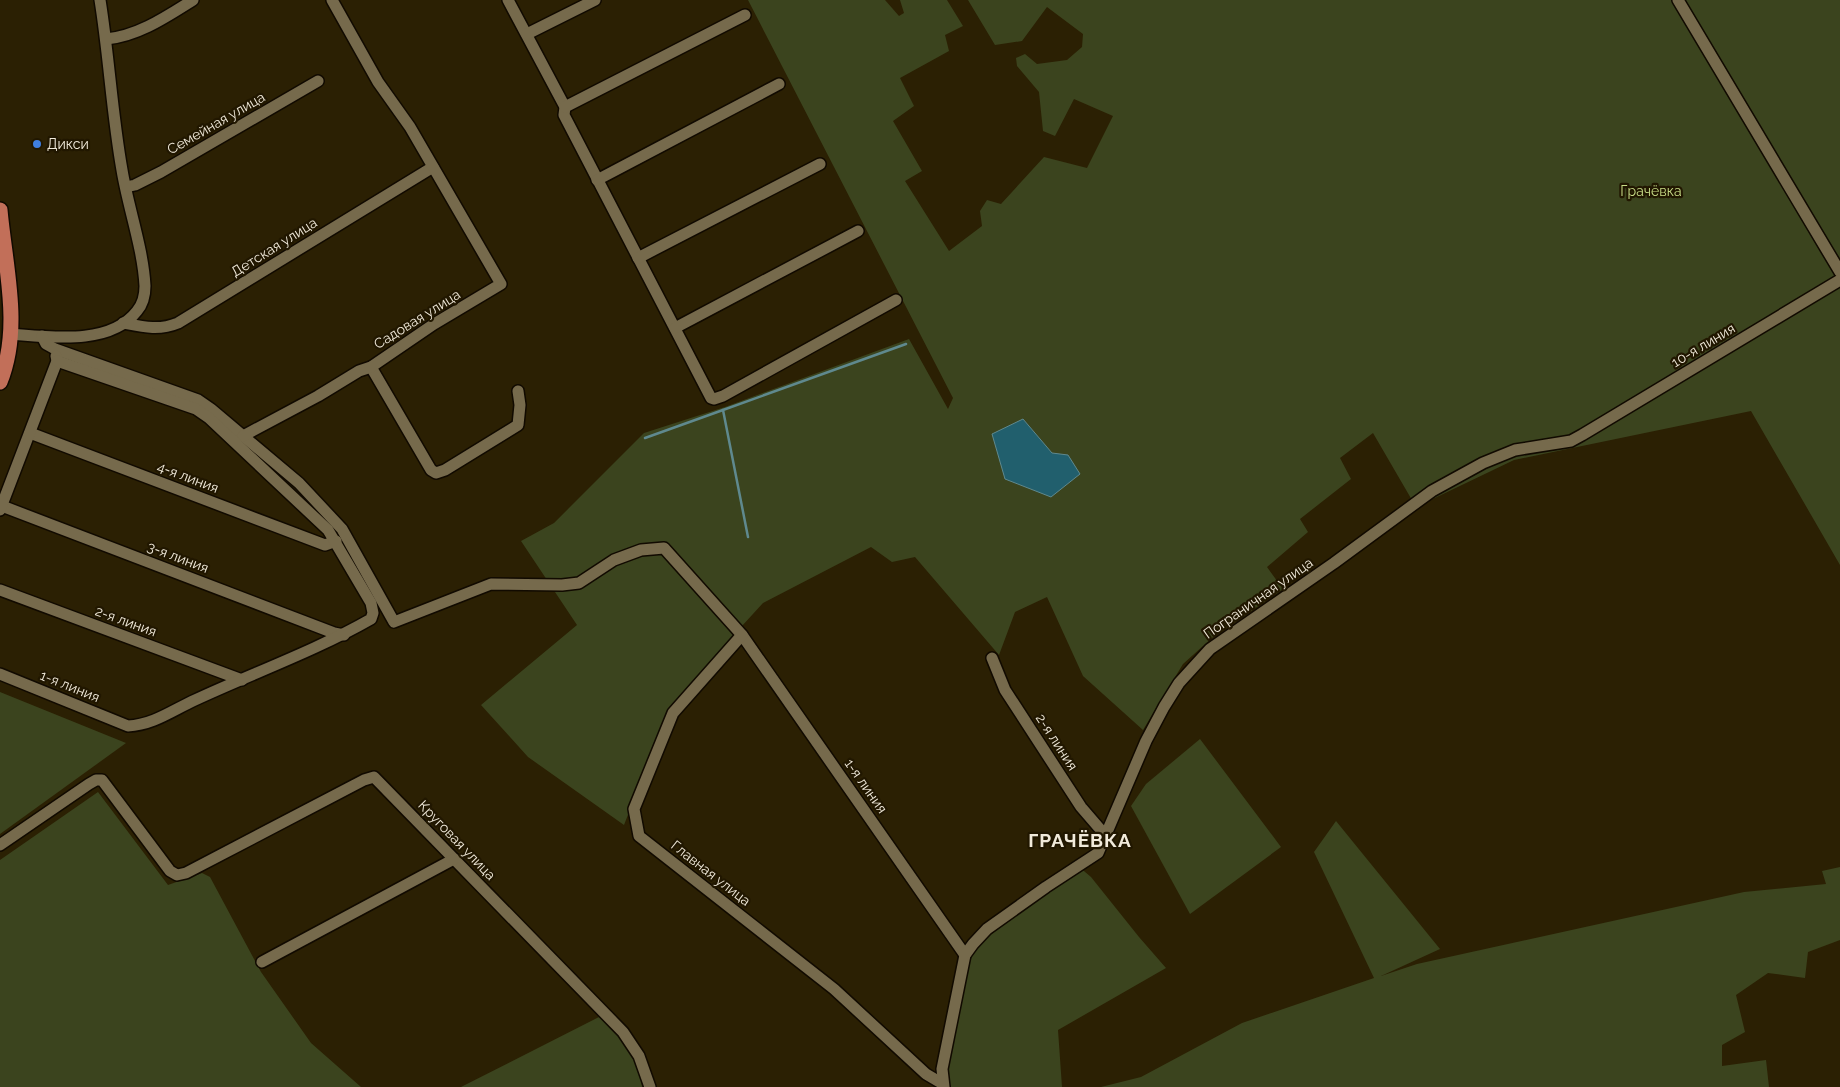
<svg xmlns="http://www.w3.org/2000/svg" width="1840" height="1087" viewBox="0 0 1840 1087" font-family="Raleway,sans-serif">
  <rect width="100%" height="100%" fill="#2b2003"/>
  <g fill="#3b441e" fill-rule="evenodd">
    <path d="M748,0H885L899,16L904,13L900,0H947L963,26L945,35L949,51L900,78L914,106L893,121L922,171L905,181L949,251L982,226L980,211L987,200L1001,204L1044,157L1087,168L1113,116L1074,99L1055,136L1043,131L1039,92L1017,66L1016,58L1025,54L1037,64L1067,60L1082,47L1083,34L1047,7L1022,41L995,45L968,0H1840V565L1751,411L1514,460L1416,507L1373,433L1340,458L1351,479L1300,519L1308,532L1267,567L1283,589L1213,637L1183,664L1143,730L1083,676L1047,597L1015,612L999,655L915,557L892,562L871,547L763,603L731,638L669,710L624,825L528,757L481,705L577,625L521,541L554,523L644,433L725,407L909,339L948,409L953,398ZM1023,419L1052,453L1005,479Z"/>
    <path d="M0,692L126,743L0,834Z"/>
    <path d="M1200,739L1281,847L1190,914L1131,806L1146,784Z"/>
    <path d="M98,792L168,885L202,873L210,877L261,972L311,1043L361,1087H0V860Z"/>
    <path d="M1336,821L1440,949L1381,976L1417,964L1744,892L1826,884L1822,871L1840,867V940L1808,952L1805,978L1768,973L1736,995L1745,1032L1722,1045V1066L1766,1060L1769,1087H1101L1141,1077L1242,1023L1374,978L1314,852Z"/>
    <path d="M1078,866L1091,877L1139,937L1166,968L1058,1030L1062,1087H944L965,955Z"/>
    <path d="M599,1017L621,1036L639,1063L642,1087H461Z"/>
  </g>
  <path fill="#215f6d" stroke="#5f898e" d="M1023,419L1052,453L1068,455L1080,474L1051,497L1005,479L992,434Z"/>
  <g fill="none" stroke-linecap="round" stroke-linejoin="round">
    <g stroke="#5f898e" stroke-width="2.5">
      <path d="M645,438L723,410"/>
      <path d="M748,537L723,410L906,344"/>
    </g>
    <g stroke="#110a00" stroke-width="14">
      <g id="minor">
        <path d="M508,0L565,107L564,115L711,398L714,399L723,396L896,300"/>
        <path d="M1678,0L1840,272"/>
        <path d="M527,34L595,0"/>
        <path d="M106,39C138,36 166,17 193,0"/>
        <path d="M565,107L745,15"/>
        <path d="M597,180L779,84"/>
        <path d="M126,187L135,185L161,172L318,81"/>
        <path d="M638,258L820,164"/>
        <path d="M123,323C143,327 159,331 178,323L433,167"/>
        <path d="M675,328L858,231"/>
        <path d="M11,334C50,337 110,346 137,311C143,304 145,294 145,286C143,248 128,207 122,170C112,114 109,56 100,0"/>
        <path d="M42,336L46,344L55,349L198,400L211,409L299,483L342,529L394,622L491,584L562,585L579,583L614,560L641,550L664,548L742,635L965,955"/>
        <path d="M371,367L431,470L436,473L445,470L518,425L520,405L518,391"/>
        <path d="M30,433L325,545L336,541"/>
        <path d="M243,436L318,396L359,371L371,367L434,324L501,284L410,127L378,82L332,0"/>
        <path d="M2,506L334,633L344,635"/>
        <path d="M0,510L57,361L56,356"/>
        <path d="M0,590L242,680"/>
        <path d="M742,635L673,713L634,809L639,836L834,989L926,1074L943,1084"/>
        <path d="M992,658L1005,690L1081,807L1106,836"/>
        <path d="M0,674L128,726C153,725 173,710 195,700C253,673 315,651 371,619L373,613L371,603L328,530L209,418L196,409L57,361"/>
        <path d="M0,845L89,784L96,780H102L170,871L177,875L186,873L364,780L374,777L623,1032L639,1056L650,1087"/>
        <path d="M262,962L454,859"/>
        <path d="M944,1087L942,1069L965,955L973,944L987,929L1046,887L1098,853L1146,741L1164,707L1179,683L1210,649L1334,563L1432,491L1483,463L1515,450L1571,441L1582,435L1840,280"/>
      </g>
    </g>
    <g stroke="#110a00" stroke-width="18">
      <path id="major" d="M0,210C5,267 22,327 0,382"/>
    </g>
    <use href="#minor" stroke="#766a4c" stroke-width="11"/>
    <use href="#major" stroke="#c26f59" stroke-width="15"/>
  </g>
  <circle fill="#3f7fe0" stroke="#211700" stroke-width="2" cx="37" cy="144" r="5"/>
  <g text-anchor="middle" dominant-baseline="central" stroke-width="4.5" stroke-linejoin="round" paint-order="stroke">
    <g font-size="14" fill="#f1eada" stroke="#211700">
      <text transform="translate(216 123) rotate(-30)">Семейная улица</text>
      <text transform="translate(274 247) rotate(-32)">Детская улица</text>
      <text transform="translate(417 319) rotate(-32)">Садовая улица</text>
      <text transform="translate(1703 345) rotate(-31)">10-я линия</text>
      <text transform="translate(188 477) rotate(21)">4-я линия</text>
      <text transform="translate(178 557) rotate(21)">3-я линия</text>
      <text transform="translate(1258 598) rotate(-35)">Пограничная улица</text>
      <text transform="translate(126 621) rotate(20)">2-я линия</text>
      <text transform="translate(70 686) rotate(22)">1-я линия</text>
      <text transform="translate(1057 742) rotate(57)">2-я линия</text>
      <text transform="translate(866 786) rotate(55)">1-я линия</text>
      <text transform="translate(457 840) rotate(46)">Круговая улица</text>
      <text transform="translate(711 873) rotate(38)">Главная улица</text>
    </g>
    <g font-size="14" fill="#f1eada" stroke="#211700" text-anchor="start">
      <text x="47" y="144">Дикси</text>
    </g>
    <g font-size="14" fill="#c7dc86" stroke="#211700">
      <text x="1651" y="191">Грачёвка</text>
    </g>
    <g font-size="19" font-weight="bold" letter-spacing="1" fill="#f1eada" stroke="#211700">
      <text x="1080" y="840">ГРАЧЁВКА</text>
    </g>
  </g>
</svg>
